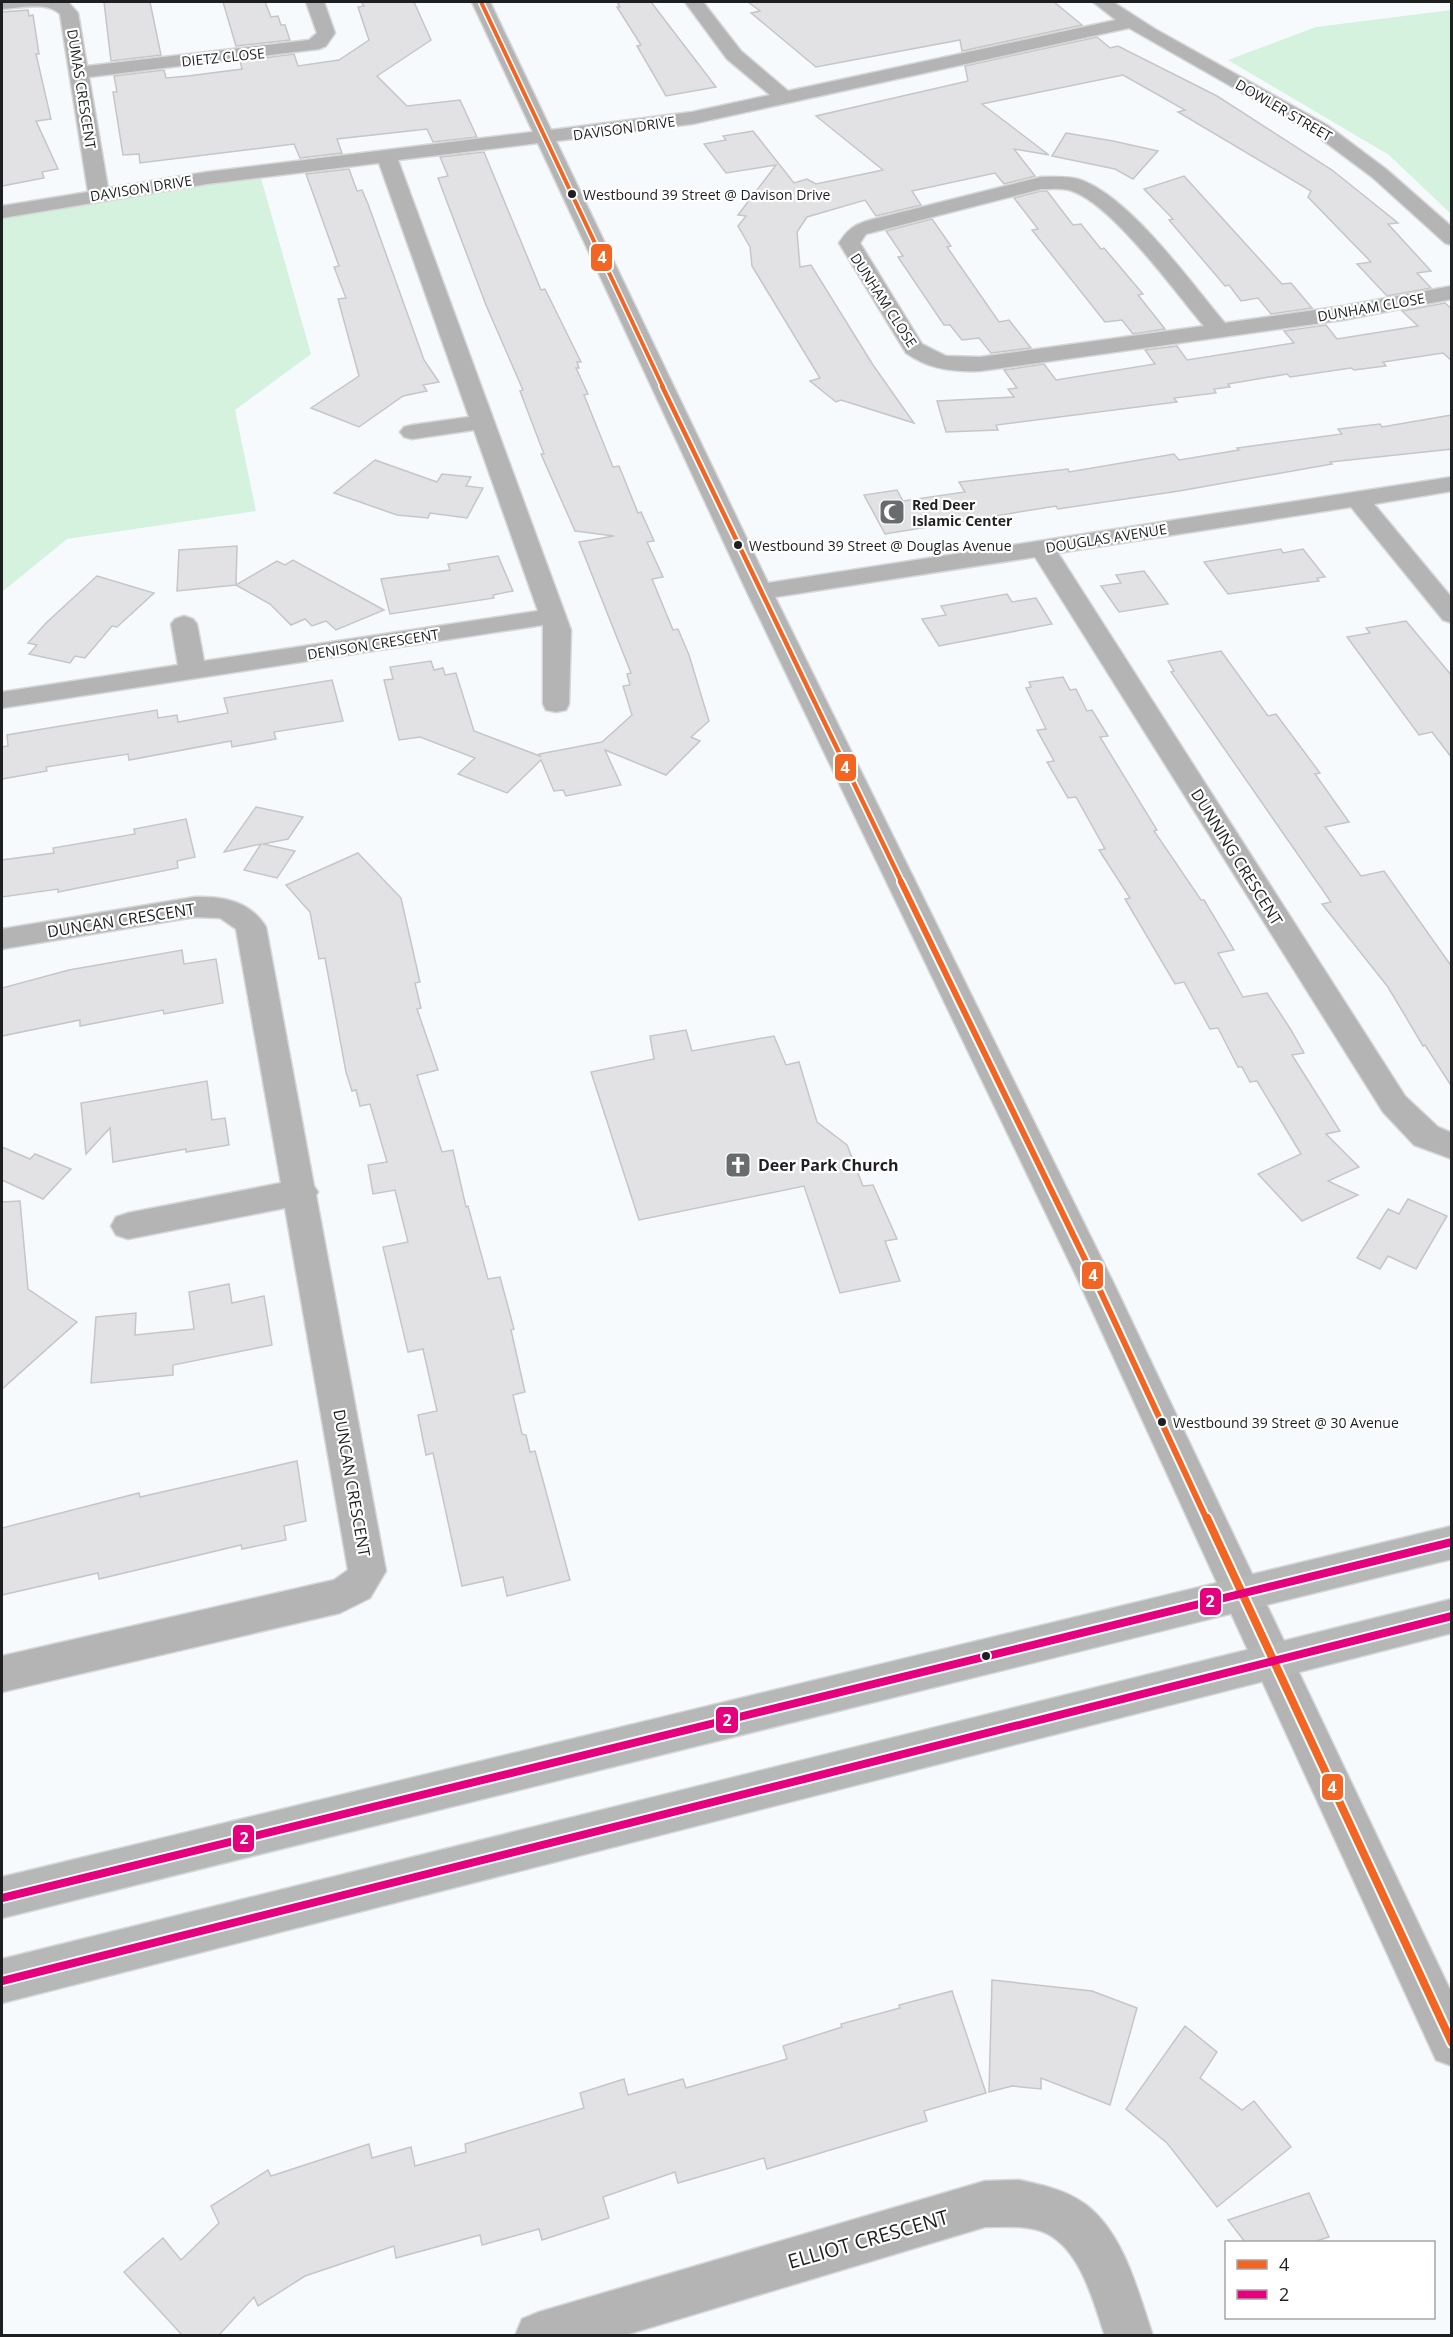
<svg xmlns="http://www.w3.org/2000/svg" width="1453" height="2337" viewBox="0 0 1453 2337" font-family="'Open Sans',sans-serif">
  <rect width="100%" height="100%" fill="#f7fafd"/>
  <g fill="#d5f2de">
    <path d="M1451,10V214L1389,155L1228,60L1316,27Z"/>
    <path d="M259,171L311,354L235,410L256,511L67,539L2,592V212Z"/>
  </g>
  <g fill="#e2e2e4" stroke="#c6c5c8" stroke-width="1.5">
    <path d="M104,2H150L161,55L111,61Z"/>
    <path d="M223,2H265L271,17L278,16L281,25H285L290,40L236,46Z"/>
    <path d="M361,2H414L431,40L377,76L407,106L460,100L477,137L433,142L427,129L337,139L342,153L300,158L294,144L140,163L139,154L123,155L113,92H117L114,76L164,70L166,78L188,76L242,69L240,61L294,54L298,66L339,60L369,40L358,7L364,6Z"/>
    <path d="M617,2H651L716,87L666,96L637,46L641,45L617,7H620Z"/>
    <path d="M748,2H1054L1082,25L962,51L960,40L816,67L751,13L760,11Z"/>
    <path d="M28,10L29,16L33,15L39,54H36L51,119L36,121L58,169L42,172L44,178L2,186V12Z"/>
    <path d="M1097,37L1110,48L1118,46L1217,96L1332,170L1398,223L1388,224L1431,271L1417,273L1431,288L1387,296L1357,264L1371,262L1308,197L1311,191L1178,112L1185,110L1123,75L982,104L1049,155L1014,149L1035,176L1004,184L995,173L912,191L921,205L876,216L865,200L807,217L797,232L800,267L811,265L873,365L914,423L841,400L836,402L810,381L820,378L752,266L750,247L738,226L746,216L738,215L776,165L726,173L704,144L726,140L723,136L753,131L794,183L807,179L816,184L883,170L816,116L968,81L965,66Z"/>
    <path d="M1066,133L1113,141L1158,151L1133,179L1115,169L1052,156Z"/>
    <path d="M484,152L541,290L545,289L581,362H577L579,368H576L588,394L584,395L613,467L619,466L638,513L641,512L654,541L647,542L663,577L652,579L673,630L678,629L689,655L709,721L691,737L700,741L666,775L605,750L621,785L566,796L563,790L554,791L541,760L507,793L458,774L475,758L420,737L399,740L384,680L393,679L390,667L431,661L434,670L443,668L445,675L456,673L474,731L540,756L539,754L602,742L632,715L623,686L630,685L627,674L631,673L579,542L614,536L575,531L541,454H544L520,391L523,390L486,305L438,178L448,176L440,157Z"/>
    <path d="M349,169L357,191L362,190L368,204L424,360L439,382L423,385L427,391L403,396L359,427L311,408L359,376L338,299L346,298L334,267L339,266L306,174Z"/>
    <path d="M1184,176L1282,284L1291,283L1312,308L1271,314L1258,298L1241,301L1229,285L1225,286L1169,220L1173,219L1144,189Z"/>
    <path d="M1041,191H1047L1073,225L1081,224L1101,249L1104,248L1143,294L1138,295L1165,329L1133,334L1122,320L1105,322L1032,230L1038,229L1014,198Z"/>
    <path d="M932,219L951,246L947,247L999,322L1009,320L1031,348L991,353L979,338L962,340L950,325H944L898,257L903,256L886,231Z"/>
    <path d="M1445,303L1452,309V361L1443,353L1383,362L1386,366L1354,370L1351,368L1290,377L1287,374L1228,384L1230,387L1214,389L1216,393L1174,398L1177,402L996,425L998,430L946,432L937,401L1014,397L1008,389L1017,388L1004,370L1044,364L1056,380L1155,364L1145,350L1177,346L1187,360L1294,343L1284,331L1326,325L1337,339L1418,326L1402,311Z"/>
    <path d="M1452,415V449L1330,462L1332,464L1179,491L1058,509L1056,506L885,534L864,495L897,490L903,501L965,492L959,482L1068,469L1069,472L1174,454L1179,460L1239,450L1237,448L1342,434L1338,429L1380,424L1382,427Z"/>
    <path d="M375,460L437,482L442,474L471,477L466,486L483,488L467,518L430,513L428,518L397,515L334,493Z"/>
    <path d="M237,546L236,585L277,561L285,565L293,560L384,610L336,630L326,621L312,626L305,619L291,625L270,604L236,585L177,591L179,550Z"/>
    <path d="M1281,549L1283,553L1303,549L1325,577L1317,578L1319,581L1228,594L1204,562Z"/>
    <path d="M498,556L513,591L493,595L494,598L390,614L381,579L450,570L448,564Z"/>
    <path d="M1144,571L1168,604L1119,612L1101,586L1121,583L1116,575Z"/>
    <path d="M97,576L154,593L117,627L112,626L85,658L75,656L70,663L29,654L37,645L28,643L46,623Z"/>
    <path d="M1007,594L1012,602L1036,598L1052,624L939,646L922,619L946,615L941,606Z"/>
    <path d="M1406,621L1452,676V758L1432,732L1419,735L1347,637L1370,633L1366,628Z"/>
    <path d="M1221,651L1268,716L1276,714L1320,773L1315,774L1349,822L1325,827L1361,876L1384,871L1452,967V1087L1425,1045L1423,1046L1388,987L1322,904L1331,902L1171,672L1174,671L1168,661Z"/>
    <path d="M1063,677L1070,690L1076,689L1087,711L1092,710L1108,736L1100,737L1157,830L1154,831L1201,900H1204L1234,950L1218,953L1243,997L1267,993L1291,1030L1304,1053L1292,1055L1340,1131L1326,1134L1359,1167L1328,1181L1358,1195L1302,1221L1258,1174L1301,1154L1257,1081L1250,1082L1242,1067H1238L1218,1028L1210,1029L1184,982L1175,984L1125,899L1130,898L1099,850L1105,849L1076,797L1068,798L1047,762L1054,761L1037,730L1046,729L1026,688L1031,687L1029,682Z"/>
    <path d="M332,680L343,721L274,732L276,739L232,747L231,741L129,760L128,754L46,767L47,771L2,779V747L8,746L7,735L157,710L158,718L177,715L178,722L228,713L224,698Z"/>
    <path d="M256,807L303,817L288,839L263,844L295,851L277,878L244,870L261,844L224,852Z"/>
    <path d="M186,819L195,857L177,861L178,868L58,892V889L2,897V860L54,853L53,848L135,834L134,829Z"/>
    <path d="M358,853L401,898L420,982L415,983L421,1008L417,1009L438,1070L417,1075L442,1152L453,1150L466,1207L468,1206L488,1279L500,1277L514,1329L511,1330L525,1392L513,1395L522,1434L526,1435L530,1452L535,1451L570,1580L507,1596L503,1577L462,1586L433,1453L426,1455L418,1415L437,1411L423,1349L408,1352L383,1247L408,1242L395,1190L373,1194L368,1165L387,1162L370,1104L360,1106L356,1090L352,1091L346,1072L325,958L319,959L310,912L286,885Z"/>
    <path d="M182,950L184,964L216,959L223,1003L164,1014L163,1010L80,1026V1020L2,1036V988L69,970Z"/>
    <path d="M686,1030L692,1051L774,1036L786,1065L799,1062L817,1122L847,1145L863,1186L873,1185L897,1239L885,1241L900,1281L840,1293L804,1186L639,1220L591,1072L654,1059L650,1036Z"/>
    <path d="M207,1081L212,1120L225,1118L229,1145L186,1152V1149L113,1162L110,1128L86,1154L81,1103Z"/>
    <path d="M2,1147L30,1159L35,1154L71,1169L43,1199L2,1180Z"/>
    <path d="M1408,1199L1447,1216L1416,1269L1388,1256L1380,1269L1357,1258L1388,1209L1399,1214Z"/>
    <path d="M20,1201L28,1289L77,1322L2,1389V1202Z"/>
    <path d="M229,1284L232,1303L264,1296L272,1345L173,1365V1375L91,1383L96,1317L136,1313L135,1335L194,1329L189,1292Z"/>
    <path d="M297,1461L306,1521L284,1526L286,1540L242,1549L241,1545L99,1579L98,1573L2,1595V1528L139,1493L140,1497Z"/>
    <path d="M992,1980L1092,1991L1137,2008L1110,2105L1041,2078V2089L1012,2086L989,2092Z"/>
    <path d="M952,1991L986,2093L924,2111L927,2121L767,2169L764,2158L678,2183L675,2172L603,2197L609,2218L542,2240L539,2229L482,2245L480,2235L396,2258L394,2246L305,2276L258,2306L254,2297L218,2336H183L124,2272L163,2238L181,2260L219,2223L211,2206L268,2170L271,2176L369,2144L372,2158L411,2147L415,2166L466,2152L465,2144L584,2108L580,2093L624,2079L628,2095L683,2079L686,2088L787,2059L783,2046L842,2027L841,2024L900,2008L899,2005Z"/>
    <path d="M1185,2026L1217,2052L1200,2078L1242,2110L1254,2101L1291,2147L1217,2207L1167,2143L1126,2109Z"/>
    <path d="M1309,2193L1329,2237L1313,2242H1245L1228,2220Z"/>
  </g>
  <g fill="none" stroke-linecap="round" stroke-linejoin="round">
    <g stroke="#d5d7d9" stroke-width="3">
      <g id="minor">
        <path d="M2,2H68L78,13L87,66L309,40L317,33L306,2H324L335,33L326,46L319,49L89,77L108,188L207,172L533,132L472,2H490L551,130L692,112L770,95L727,59L685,2H703L741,51L788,91L1116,20L1093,2H1113L1155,29L1327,125L1386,169L1452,227V245L1445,243L1372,177L1313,133L1129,28L692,124L556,141L768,583L1452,477V491L1374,504L1452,598V623L1443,620L1351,507L1058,553L1405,1096L1438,1127L1452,1133V1159L1414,1145L1383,1112L1035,557L775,597L1114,1284L1452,1994V2066L1436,2060L1080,1284L747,592L538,143L398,160L571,630L569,704L566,710L556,712L546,710L543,704V625L2,708V692L178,665L171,624L175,619L184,616L193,619L197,624L204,661L538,611L474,430L412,439L404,437L400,432L404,427L412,425L469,417L379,163L207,184L2,218V206L88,192L60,14C47,1 19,8 2,9Z"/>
        <path d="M1041,177C1053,177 1067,176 1078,179C1130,196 1189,281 1225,323L1343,306L1452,286V299L1343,320L980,371C953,372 928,369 906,353L839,243C848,229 854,225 870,220ZM1041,189C1050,189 1060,188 1069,190C1110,201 1175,292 1204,326L980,357L946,356L922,344L860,243L866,234Z"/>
        <path d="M195,897C223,896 250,901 266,927L314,1186L318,1192L316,1195L386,1571L370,1598L340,1613L2,1692V1656L334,1580L348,1570L285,1208L128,1239L116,1235L111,1226L116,1217L128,1213L281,1183L236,929L220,918L195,917L2,949V929Z"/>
        <path d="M1019,2180C1042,2185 1066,2190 1085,2204C1124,2233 1138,2292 1153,2336H1105C1093,2301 1080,2245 1041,2231C1023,2225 1003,2227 985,2227L622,2336H515L522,2319L539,2312L985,2181Z"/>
      </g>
    </g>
    <g stroke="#d5d7d9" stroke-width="3">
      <g id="major">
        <path d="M1452,1526V1559L2,1918V1877Z"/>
        <path d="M1452,1599V1633L2,2003V1959Z"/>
      </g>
    </g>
    <use href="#minor" fill="#b4b4b4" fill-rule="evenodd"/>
    <use href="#major" fill="#b6b8b7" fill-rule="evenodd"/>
    <g stroke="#fff" stroke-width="7">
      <path id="bus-1-far3" d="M481,2L663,387"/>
    </g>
    <g stroke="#fff" stroke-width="8">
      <path id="bus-1-far2" d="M662,386L902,883"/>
    </g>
    <g stroke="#fff" stroke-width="10">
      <path id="bus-1-far1" d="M901,882L1097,1284L1207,1520"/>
    </g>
    <g stroke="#fff" stroke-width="12">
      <path id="bus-1" d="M1207,1518L1452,2043"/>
    </g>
    <g stroke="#fff" stroke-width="12">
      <g id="bus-2">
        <path d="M2,1898L1452,1542"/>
        <path d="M2,1981L1452,1616"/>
      </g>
    </g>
    <use href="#bus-1-far3" stroke="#f26522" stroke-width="4"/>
    <use href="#bus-1-far2" stroke="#f26522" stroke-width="4.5"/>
    <use href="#bus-1-far1" stroke="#f26522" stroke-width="6"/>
    <use href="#bus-1" stroke="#f26522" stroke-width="8"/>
    <use href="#bus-2" stroke="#e5007d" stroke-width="8"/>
  </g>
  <defs>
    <g id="mosque-square" transform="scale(1.35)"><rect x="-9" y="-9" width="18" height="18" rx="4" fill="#696c6e" stroke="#fff"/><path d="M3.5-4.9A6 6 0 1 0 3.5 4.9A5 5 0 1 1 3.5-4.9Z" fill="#fff"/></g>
    <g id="church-square" transform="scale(1.35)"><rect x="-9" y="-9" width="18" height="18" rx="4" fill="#696c6e" stroke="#fff"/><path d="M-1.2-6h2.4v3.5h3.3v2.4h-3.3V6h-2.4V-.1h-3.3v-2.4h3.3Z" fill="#fff"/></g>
  </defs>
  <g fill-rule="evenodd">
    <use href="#mosque-square" x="892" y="512"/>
    <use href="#church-square" x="738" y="1165"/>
  </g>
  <g fill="#1d1f21" stroke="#fff" stroke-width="2">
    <circle cx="572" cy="194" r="5"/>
    <circle cx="738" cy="545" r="5"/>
    <circle cx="1162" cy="1422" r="5"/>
    <circle cx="986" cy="1656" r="5"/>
  </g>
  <g text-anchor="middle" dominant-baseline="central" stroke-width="4.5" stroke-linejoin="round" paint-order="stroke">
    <g font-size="14" fill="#1d1f21" stroke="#fff">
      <text transform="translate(223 57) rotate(-6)">DIETZ CLOSE</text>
      <text transform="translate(82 89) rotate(81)">DUMAS CRESCENT</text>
      <text transform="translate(1284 110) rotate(30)">DOWLER STREET</text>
      <text transform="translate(624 128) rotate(-8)">DAVISON DRIVE</text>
      <text transform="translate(141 188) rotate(-9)">DAVISON DRIVE</text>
      <text transform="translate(884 300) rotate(57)">DUNHAM CLOSE</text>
      <text transform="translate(1371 307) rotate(-10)">DUNHAM CLOSE</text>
      <text transform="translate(1106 538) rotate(-9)">DOUGLAS AVENUE</text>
      <text transform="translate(373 644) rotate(-9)">DENISON CRESCENT</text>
    </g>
    <g font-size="14" fill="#1d1f21" stroke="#fff" text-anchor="start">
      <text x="583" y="194">Westbound 39 Street @ Davison Drive</text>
      <text x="749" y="545">Westbound 39 Street @ Douglas Avenue</text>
      <text x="1173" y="1422">Westbound 39 Street @ 30 Avenue</text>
    </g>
    <g font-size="14" font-weight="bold" fill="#1d1f21" stroke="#fff" text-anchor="start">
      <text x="912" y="504">Red Deer<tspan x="912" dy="16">Islamic Center</tspan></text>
    </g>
    <g font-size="16" fill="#1d1f21" stroke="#fff">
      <text transform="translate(1237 857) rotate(58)">DUNNING CRESCENT</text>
      <text transform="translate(121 920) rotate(-9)">DUNCAN CRESCENT</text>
      <text transform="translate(352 1483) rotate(80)">DUNCAN CRESCENT</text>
    </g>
    <g font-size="16" font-weight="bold" fill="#1d1f21" stroke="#fff" text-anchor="start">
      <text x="758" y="1165">Deer Park Church</text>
    </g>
    <g font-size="20" fill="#1d1f21" stroke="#fff">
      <text transform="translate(868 2239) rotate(-16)">ELLIOT CRESCENT</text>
    </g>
  </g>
  <g stroke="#fff" stroke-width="2">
    <rect x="590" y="243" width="23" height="29" rx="6" fill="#f26522"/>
    <rect x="834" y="753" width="23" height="29" rx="6" fill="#f26522"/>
    <rect x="1081" y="1261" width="23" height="29" rx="6" fill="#f26522"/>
    <rect x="1199" y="1587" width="23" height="29" rx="6" fill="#e5007d"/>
    <rect x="715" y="1706" width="24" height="28" rx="6" fill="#e5007d"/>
    <rect x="1321" y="1773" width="23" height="28" rx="6" fill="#f26522"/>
    <rect x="232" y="1824" width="23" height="29" rx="6" fill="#e5007d"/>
  </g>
  <g font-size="16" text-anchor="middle" font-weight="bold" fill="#fff">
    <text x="602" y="263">4</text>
    <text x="845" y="773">4</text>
    <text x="1093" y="1281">4</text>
    <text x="1210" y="1607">2</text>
    <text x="727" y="1726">2</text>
    <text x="1332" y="1793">4</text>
    <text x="244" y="1844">2</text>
  </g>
  <rect width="1453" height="2337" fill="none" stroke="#1d1f21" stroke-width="6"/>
  <rect x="1225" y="2241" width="210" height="78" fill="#ffffff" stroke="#a5a5a6" stroke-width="1.5"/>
  <rect x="1237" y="2260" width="30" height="9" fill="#f26522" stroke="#a5a5a6" stroke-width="1.5"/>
  <text x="1279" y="2271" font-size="18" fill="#1d1f21">4</text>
  <rect x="1237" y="2290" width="30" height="9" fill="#e5007d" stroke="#a5a5a6" stroke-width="1.5"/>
  <text x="1279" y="2301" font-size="18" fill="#1d1f21">2</text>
</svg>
